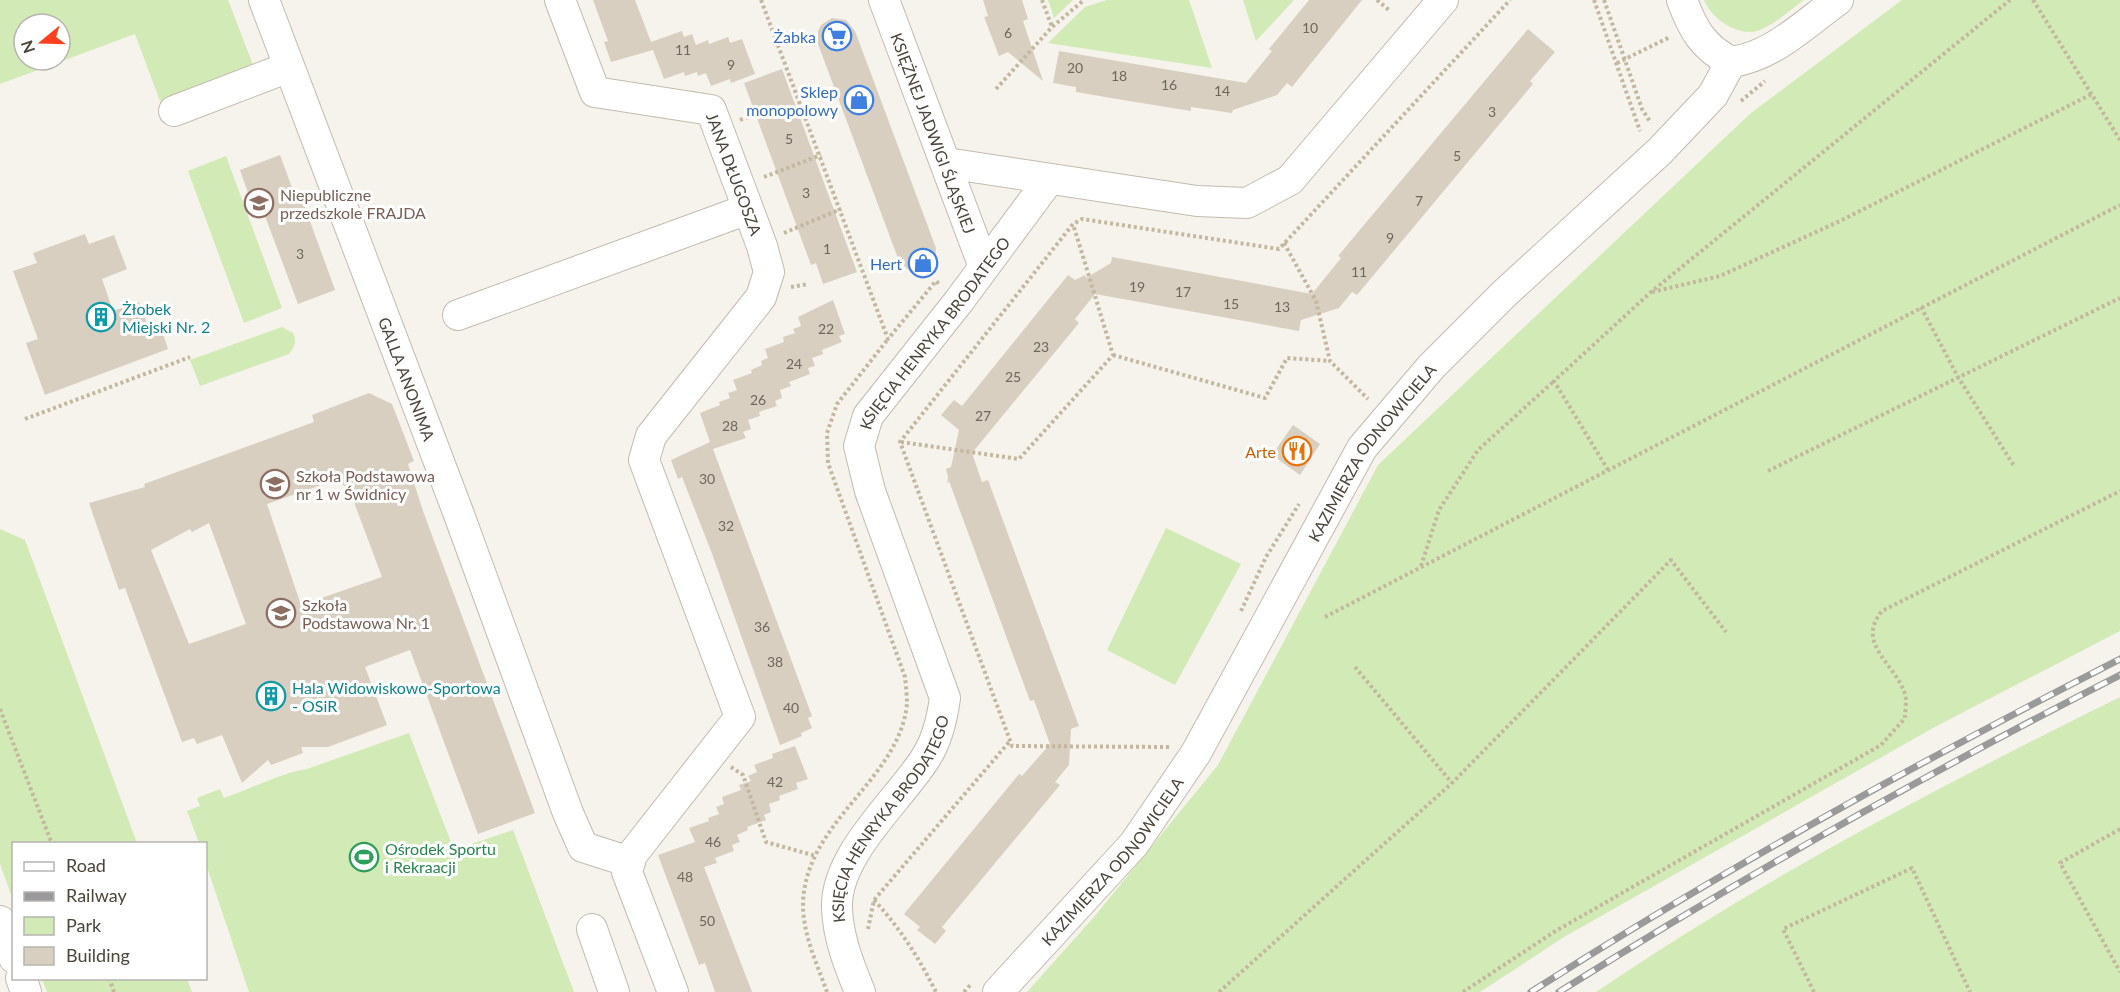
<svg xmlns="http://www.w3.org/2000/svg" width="2120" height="992" viewBox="0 0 2120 992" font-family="Lato,sans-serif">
  <rect width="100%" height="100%" fill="#f6f3ec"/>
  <g fill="#d2eab5" fill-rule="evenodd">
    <path d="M0,0H228L255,70L161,104L135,34L0,84ZM24,24H60V60H24Z"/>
    <path d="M1048,0H1073L1054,18Z"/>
    <path d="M1107,0H1189L1212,68L1048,43L1085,7Z"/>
    <path d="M1243,0H1294L1256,41Z"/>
    <path d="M1704,0H1804C1791,9 1772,27 1757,31C1736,36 1711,18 1704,0Z"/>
    <path d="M1902,0H2120V631L1933,728L1564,937L1480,992H1027L1094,917L1218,765L1378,465L1751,113Z"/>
    <path d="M226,156L282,308L244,323L188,171Z"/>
    <path d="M282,327L293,333C297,342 295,346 289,354L200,386L190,360Z"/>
    <path d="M1166,528L1241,564L1175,685L1107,650Z"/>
    <path d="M0,529L25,540L137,843L14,844L13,900L0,864Z"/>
    <path d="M2120,697V992H1596C1762,879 1940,786 2120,697Z"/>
    <path d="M409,733L454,850L513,830L574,992H249L206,864V844L199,843L187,811L200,806L197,798L220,789L224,798C248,790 284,772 307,769Z"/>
    <path d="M42,979H187L192,992H47Z"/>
  </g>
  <g fill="#d8cfc1" fill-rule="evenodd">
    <path d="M593,0H635L651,42L682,31L684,37L692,34L696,45L708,40L709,44L728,37L730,43L742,39L755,74L731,83L730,79L711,86L706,73L698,76L697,72L685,76L684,72L664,79L653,50L611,62L604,42L608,41Z"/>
    <path d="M983,0H1022L1028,19L1023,21L1043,81L1008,52L999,56L984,17L988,16Z"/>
    <path d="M1309,0H1362L1292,87L1287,83L1277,95L1233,110L1232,113L1191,107V111L1123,100L1076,92V87L1053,83L1059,51L1246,83L1272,51L1269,49Z"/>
    <path d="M832,18L846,20L855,31L936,248L935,262L925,272H911L899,261L818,44V31L821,25Z"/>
    <path d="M1528,29L1555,52L1530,81L1533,84L1518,102L1357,295L1352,292L1339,308L1301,320L1299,331L1095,294L1075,319L1079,323L972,453L982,482L988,480L1079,726L1071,729L1069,765L1055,782L1060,785L942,927L946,931L935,944L917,930L920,927L904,914L1019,774L1022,776L1050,744L1034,700L1030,701L949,481L947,484L948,477L946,469L951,467L959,430L941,415L954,400L962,406L1068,275L1075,280L1085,275L1086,278L1111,263L1112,257L1312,294L1341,258L1338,256Z"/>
    <path d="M782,69L857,272L823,284L816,263L811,265L744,83Z"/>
    <path d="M280,155L298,204L303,202L335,290L298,304L265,216L257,219L240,170Z"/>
    <path d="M85,234L89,244L114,235L127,269L102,279L113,311L139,302L148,326L159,322L168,349L45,395L26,343L38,339L13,271L37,263L33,253Z"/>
    <path d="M833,300L845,334L839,336L842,342L822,350L823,354L812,358L815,366L808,368L810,374L789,382L791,386L780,390L782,398L775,401L777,406L759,412L760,416L748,420L751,429L743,432L746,438L713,449L812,716L808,718L812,728L801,733L802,736L780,745L711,551L682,477L678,479L671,460L710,442L700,413L720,405L719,402L730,398L728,393L737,390L733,380L752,373L751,370L762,365L761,361L768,358L765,349L784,342L783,337L795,333L793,329L801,326L798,317Z"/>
    <path d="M369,393L392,404L414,461L408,464L423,511L535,813L478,834L410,650L365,667L387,725L328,747H301L303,753L271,765L268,760L242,783L222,735L197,744L194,738L182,742L125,588L119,590L89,503L145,487L144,484L314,422L312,415ZM336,480L349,489L382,577L301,605L267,504ZM209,523L246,624L189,644L151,550L190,529L192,532Z"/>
    <path d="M1293,425L1320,444L1300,475L1272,455Z"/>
    <path d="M795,746L808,779L796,783L798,789L779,796L780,800L769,804L771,812L764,815L766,820L747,827L748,830L737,835L740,842L732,845L734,851L715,858L717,863L704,867L752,992H715L705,963L699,965L658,855L695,842L689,828L709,821L708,818L719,814L716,807L724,804L722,797L741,790L739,785L751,781L748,776L757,772L754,765L773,758L772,754Z"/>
  </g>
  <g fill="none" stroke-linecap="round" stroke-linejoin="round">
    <g stroke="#c2bbae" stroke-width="32">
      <g id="minor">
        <path id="s1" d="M264,0L458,512L568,813L583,847L630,862"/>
        <path id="s2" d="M560,0L595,92L711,110L762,246L769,272L761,297L651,436L644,460L740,717L631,856L627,872L673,992"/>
        <path id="s3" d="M884,0L984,267"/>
        <path d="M1682,0C1693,30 1703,47 1731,62"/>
        <path d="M1731,62C1772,57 1806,23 1838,0"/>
        <path d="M174,111L289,67"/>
        <path d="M946,163L1197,201L1247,203L1290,180L1443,0"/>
        <path d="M458,315L748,209"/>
        <path d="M0,921L14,958"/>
        <path d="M592,929L614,992"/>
        <path d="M21,978L26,992"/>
        <path id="s4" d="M860,992C849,965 838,938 837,908C835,855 898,801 925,759C937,741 942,720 945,698L870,491L859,446L868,416L959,301L1048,181"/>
        <path id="s5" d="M998,992L1134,844L1196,753L1362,448L1431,367L1505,293L1660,151L1713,95L1731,62"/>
      </g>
    </g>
    <g stroke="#c4b79f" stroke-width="4" stroke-dasharray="3 3" stroke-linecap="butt">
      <path d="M761,0L888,339L936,281L940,285"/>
      <path d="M1042,0L1052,27"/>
      <path d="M1377,0L1389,10"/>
      <path d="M1594,0L1640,131"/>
      <path d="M1604,0L1642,109L1651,123"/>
      <path d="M2033,0L2120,140"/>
      <path d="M1617,63L1670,37"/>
      <path d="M996,89L1052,27L1084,0"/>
      <path d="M1741,101L1765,81"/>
      <path d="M740,120L753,115"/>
      <path d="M764,177L821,155"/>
      <path d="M784,233L841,209"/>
      <path d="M1284,243L1316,301L1330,361L1368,399"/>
      <path d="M791,287L808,284"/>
      <path d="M1652,292L1720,276L1840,221L2092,94"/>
      <path d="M1921,307L1958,377L2014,466"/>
      <path d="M1113,355L1265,398L1287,358L1330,361"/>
      <path d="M25,419L190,357"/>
      <path d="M901,442L1019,459L1113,355L1073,224"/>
      <path d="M1608,470L1554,381L1651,292L2010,0"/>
      <path d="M1768,471L2120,298"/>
      <path d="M1421,566L1439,510L1478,450L1554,381"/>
      <path d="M1241,611L1266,557L1299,504"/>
      <path d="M1325,617L2120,205"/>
      <path d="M1355,667L1452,783"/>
      <path d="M0,709L52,844"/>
      <path d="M1169,747L1012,746L900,442L1073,224L1082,219L1279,249L1510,0"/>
      <path d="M731,767L743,775L766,842L816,856"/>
      <path d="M2120,829L2060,863L2120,972"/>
      <path d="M874,900C900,928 919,958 936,992"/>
      <path d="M868,929L874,900L1010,741"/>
      <path d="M109,978L114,992"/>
      <path d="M827,992C817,964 803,935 803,904C805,821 899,781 907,704C907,696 906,686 905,677L828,463L827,433L837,404L888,339"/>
      <path d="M964,992L972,983"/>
      <path d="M1219,992L1452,783L1671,560L1726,632"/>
      <path d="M1463,992L1554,932L1881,745L1905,718C1905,711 1907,701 1905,694C1895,663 1855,644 1882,611L2120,491"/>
      <path d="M1814,992L1783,929L1912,868L1970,992"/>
    </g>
    <use href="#minor" stroke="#fff" stroke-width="30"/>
    <g stroke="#9a9a9a" stroke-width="7">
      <g id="rail">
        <path d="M1531,992C1722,870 1919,762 2120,659"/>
        <path d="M1559,992C1741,878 1928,773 2120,675"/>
      </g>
    </g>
    <use href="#rail" stroke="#fff" stroke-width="4.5" stroke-dasharray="14" stroke-linecap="butt"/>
  </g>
  <defs>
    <g id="supermarket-ring" transform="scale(1.5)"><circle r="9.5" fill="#fff" stroke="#3f7fe0" stroke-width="1.5"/><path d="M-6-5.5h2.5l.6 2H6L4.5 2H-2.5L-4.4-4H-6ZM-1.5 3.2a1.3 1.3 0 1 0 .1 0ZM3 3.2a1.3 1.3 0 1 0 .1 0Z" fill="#3f7fe0"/></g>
    <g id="shop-ring" transform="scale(1.5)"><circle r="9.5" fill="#fff" stroke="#3f7fe0" stroke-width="1.5"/><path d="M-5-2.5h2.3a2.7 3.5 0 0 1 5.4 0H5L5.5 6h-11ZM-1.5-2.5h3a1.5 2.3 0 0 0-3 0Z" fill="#3f7fe0"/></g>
    <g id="school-ring" transform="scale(1.5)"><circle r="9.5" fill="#fff" stroke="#8d6e63" stroke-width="1.5"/><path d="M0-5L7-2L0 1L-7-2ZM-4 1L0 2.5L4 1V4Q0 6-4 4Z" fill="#8d6e63"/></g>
    <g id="building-ring" transform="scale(1.5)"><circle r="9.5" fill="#fff" stroke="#0f9aa8" stroke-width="1.5"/><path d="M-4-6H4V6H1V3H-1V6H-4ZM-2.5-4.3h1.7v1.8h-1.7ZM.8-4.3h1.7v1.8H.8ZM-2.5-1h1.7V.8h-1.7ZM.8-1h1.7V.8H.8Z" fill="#0f9aa8"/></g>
    <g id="restaurant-ring" transform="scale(1.5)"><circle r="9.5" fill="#fff" stroke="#e8710a" stroke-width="1.5"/><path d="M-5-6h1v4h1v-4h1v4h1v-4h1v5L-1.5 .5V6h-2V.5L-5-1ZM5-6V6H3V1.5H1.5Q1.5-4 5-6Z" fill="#e8710a"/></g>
    <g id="university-ring" transform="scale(1.5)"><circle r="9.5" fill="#fff" stroke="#8d6e63" stroke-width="1.5"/><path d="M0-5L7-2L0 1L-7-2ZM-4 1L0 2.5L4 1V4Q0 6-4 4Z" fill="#8d6e63"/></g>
    <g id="stadium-ring" transform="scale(1.5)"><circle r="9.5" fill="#fff" stroke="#2e9e5b" stroke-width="1.5"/><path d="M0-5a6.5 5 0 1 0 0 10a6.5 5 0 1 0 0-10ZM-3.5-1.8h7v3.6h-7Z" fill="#2e9e5b"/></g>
  </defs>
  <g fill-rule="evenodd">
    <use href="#supermarket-ring" x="837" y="36"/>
    <use href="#shop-ring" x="859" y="100"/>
    <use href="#school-ring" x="259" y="203"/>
    <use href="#shop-ring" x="923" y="263"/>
    <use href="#building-ring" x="101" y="317"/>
    <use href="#restaurant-ring" x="1297" y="451"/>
    <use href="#school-ring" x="275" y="484"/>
    <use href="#university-ring" x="281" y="613"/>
    <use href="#building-ring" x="271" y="696"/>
    <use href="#stadium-ring" x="364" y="857"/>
  </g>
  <g text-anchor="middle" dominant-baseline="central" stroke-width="6" stroke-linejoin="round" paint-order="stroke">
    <g font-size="14" fill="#6e675b">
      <text x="1310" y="27">10</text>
      <text x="1008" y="32">6</text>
      <text x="683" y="49">11</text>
      <text x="731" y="64">9</text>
      <text x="1075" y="67">20</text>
      <text x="1119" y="75">18</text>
      <text x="1169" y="84">16</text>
      <text x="1222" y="90">14</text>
      <text x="1492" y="111">3</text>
      <text x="789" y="138">5</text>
      <text x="1457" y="155">5</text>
      <text x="806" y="192">3</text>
      <text x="1419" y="200">7</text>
      <text x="1390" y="237">9</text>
      <text x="827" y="248">1</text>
      <text x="300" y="253">3</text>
      <text x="1359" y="271">11</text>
      <text x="1137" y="286">19</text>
      <text x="1183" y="291">17</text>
      <text x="1231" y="303">15</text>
      <text x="1282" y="306">13</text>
      <text x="826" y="328">22</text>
      <text x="1041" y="346">23</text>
      <text x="794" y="363">24</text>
      <text x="1013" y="376">25</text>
      <text x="758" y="399">26</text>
      <text x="983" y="415">27</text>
      <text x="730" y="425">28</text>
      <text x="707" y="478">30</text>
      <text x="726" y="525">32</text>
      <text x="762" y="626">36</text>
      <text x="775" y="661">38</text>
      <text x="791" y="707">40</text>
      <text x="775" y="781">42</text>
      <text x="713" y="841">46</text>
      <text x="685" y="876">48</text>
      <text x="707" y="920">50</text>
    </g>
    <g font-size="16" fill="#366cbe" stroke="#fff" text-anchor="end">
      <text x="816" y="36">Żabka</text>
      <text x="838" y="91">Sklep<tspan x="838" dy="18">monopolowy</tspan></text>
      <text x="902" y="263">Hert</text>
    </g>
    <g font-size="16" fill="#4b4439" stroke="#fff">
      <text stroke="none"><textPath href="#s3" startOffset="142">KSIĘŻNEJ JADWIGI ŚLĄSKIEJ</textPath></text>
      <text stroke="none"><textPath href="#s2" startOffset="284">JANA DŁUGOSZA</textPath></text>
      <text stroke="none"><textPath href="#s4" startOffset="732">KSIĘCIA HENRYKA BRODATEGO</textPath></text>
      <text stroke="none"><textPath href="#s1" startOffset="405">GALLA ANONIMA</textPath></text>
      <text stroke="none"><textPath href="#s5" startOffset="660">KAZIMIERZA ODNOWICIELA</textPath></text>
      <text stroke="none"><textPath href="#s4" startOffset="192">KSIĘCIA HENRYKA BRODATEGO</textPath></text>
      <text stroke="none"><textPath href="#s5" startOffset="174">KAZIMIERZA ODNOWICIELA</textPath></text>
    </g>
    <g font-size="16" fill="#785e54" stroke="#fff" text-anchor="start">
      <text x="280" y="194">Niepubliczne<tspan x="280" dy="18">przedszkole FRAJDA</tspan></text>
      <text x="296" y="475">Szkoła Podstawowa<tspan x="296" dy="18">nr 1 w Świdnicy</tspan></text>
      <text x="302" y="604">Szkoła<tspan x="302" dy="18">Podstawowa Nr. 1</tspan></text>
    </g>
    <g font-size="16" fill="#0d838f" stroke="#fff" text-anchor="start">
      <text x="122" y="308">Żłobek<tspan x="122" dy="18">Miejski Nr. 2</tspan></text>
      <text x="292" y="687">Hala Widowiskowo-Sportowa<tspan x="292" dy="18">- OSiR</tspan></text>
    </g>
    <g font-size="16" fill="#c56008" stroke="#fff" text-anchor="end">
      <text x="1276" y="451">Arte</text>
    </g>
    <g font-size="16" fill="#27864d" stroke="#fff" text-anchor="start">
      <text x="385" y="848">Ośrodek Sportu<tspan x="385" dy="18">i Rekraacji</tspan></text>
    </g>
  </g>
  <rect x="12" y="842" width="195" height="138" fill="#ffffff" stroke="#b7b4b0" stroke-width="1.5"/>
  <rect x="24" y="862" width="30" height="9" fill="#ffffff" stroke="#b7b4b0" stroke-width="1.5"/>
  <text x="66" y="872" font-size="18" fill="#4b4439">Road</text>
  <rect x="24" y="892" width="30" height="9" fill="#9a9a9a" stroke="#b7b4b0" stroke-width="1.5"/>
  <text x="66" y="902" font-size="18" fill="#4b4439">Railway</text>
  <rect x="24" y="917" width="30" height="18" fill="#d2eab5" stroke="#b7b4b0" stroke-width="1.5"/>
  <text x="66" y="932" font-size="18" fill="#4b4439">Park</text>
  <rect x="24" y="947" width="30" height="18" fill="#d8cfc1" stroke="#b7b4b0" stroke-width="1.5"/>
  <text x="66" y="962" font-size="18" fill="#4b4439">Building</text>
  <g transform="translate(42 42) rotate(251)"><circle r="28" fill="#ffffff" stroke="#b7b4b0" stroke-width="1.5"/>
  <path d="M0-4.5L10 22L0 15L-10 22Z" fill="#fc3f1d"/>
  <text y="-9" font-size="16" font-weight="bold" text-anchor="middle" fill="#4b4439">N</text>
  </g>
</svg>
